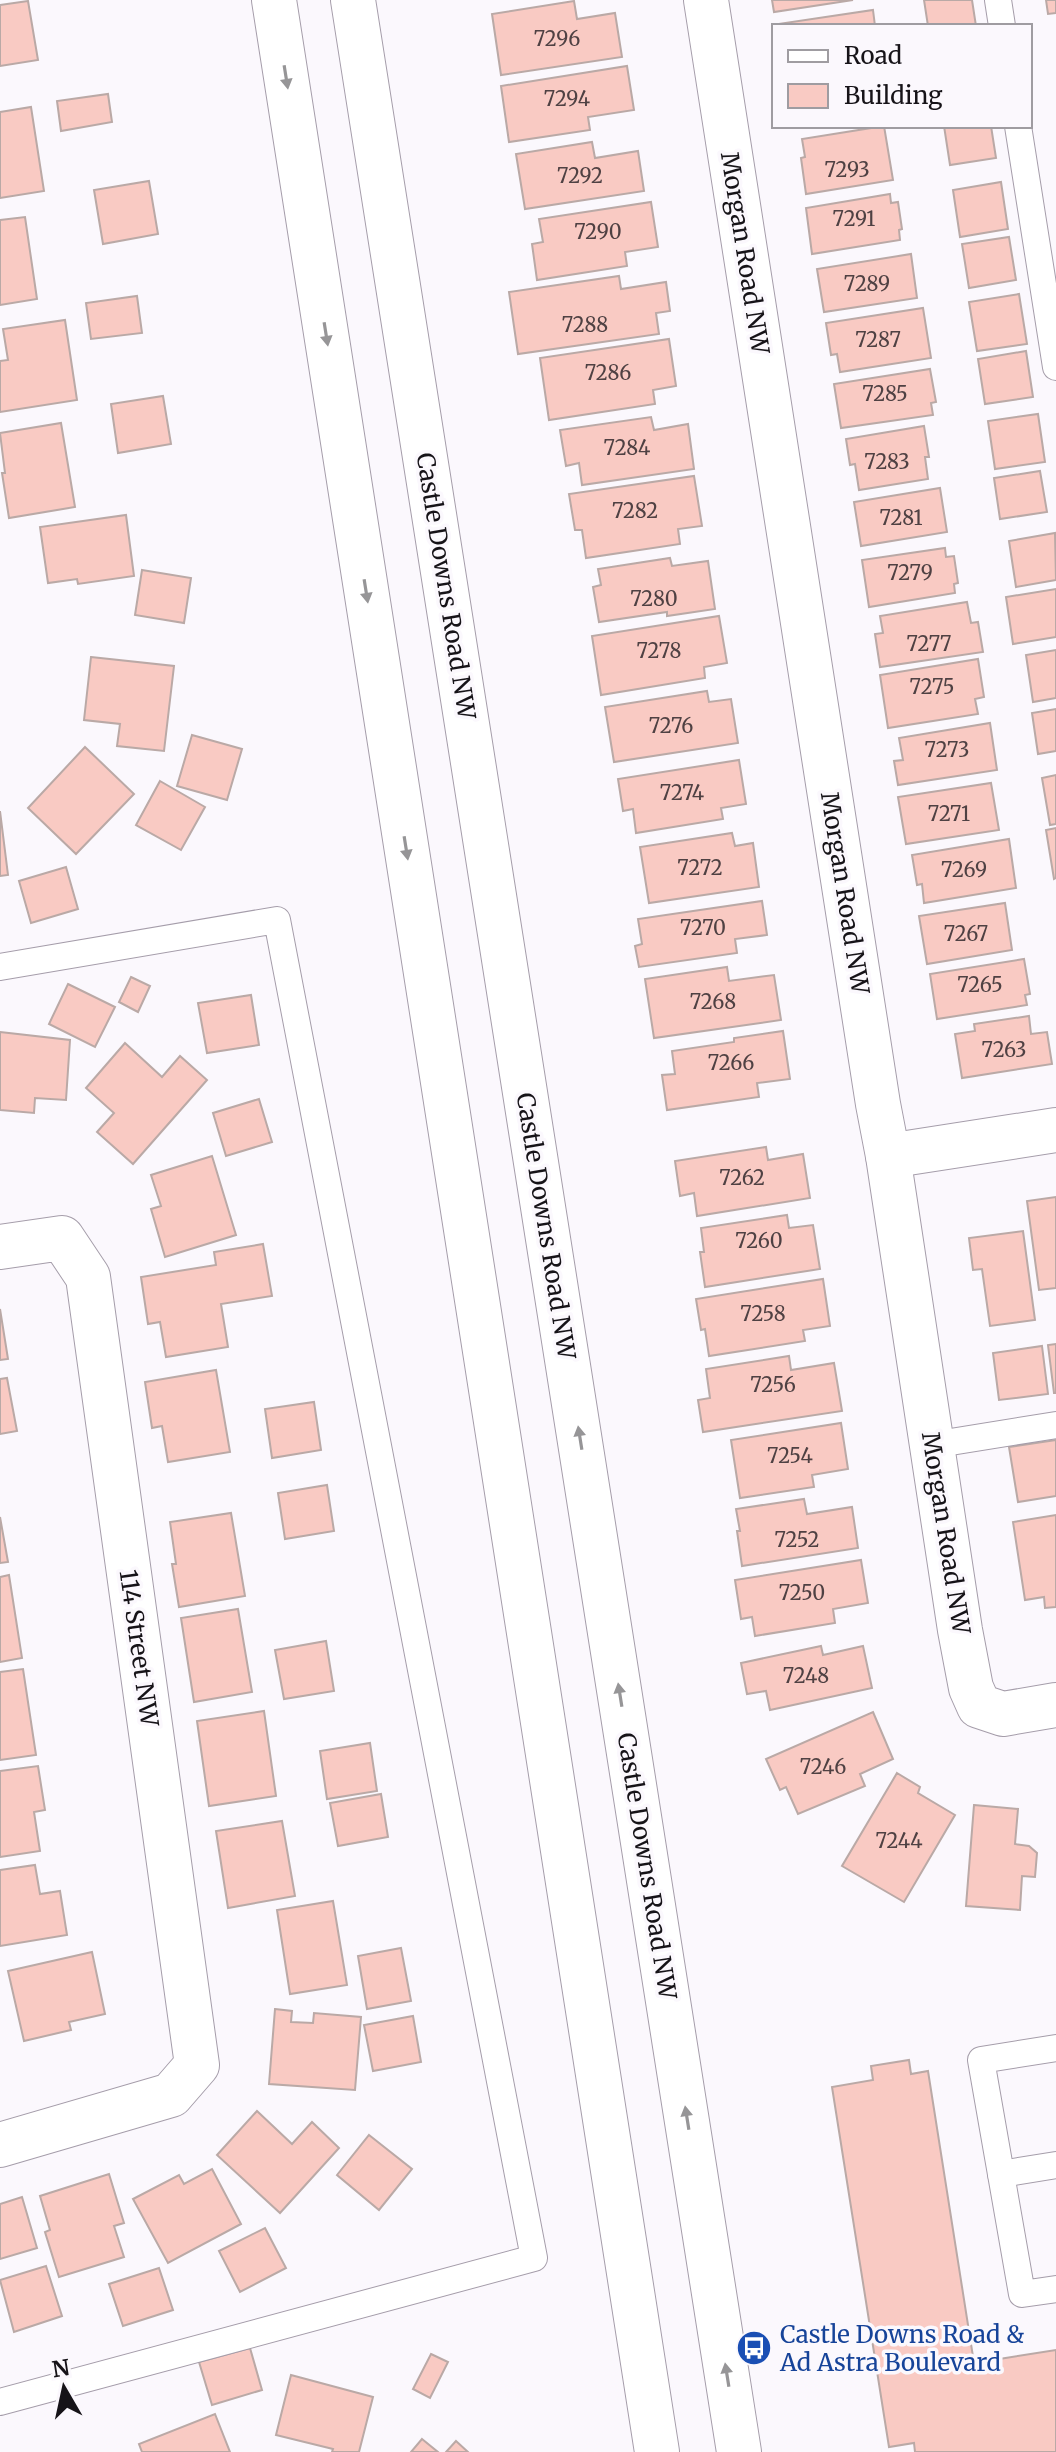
<svg xmlns="http://www.w3.org/2000/svg" width="1056" height="2452" viewBox="0 0 1056 2452" font-family="Merriweather,serif">
  <rect width="100%" height="100%" fill="#fbf8fd"/>
  <g fill="#f9cac3" stroke="#baa9a6" stroke-width="2">
    <path d="M772,0H853L774,12Z"/>
    <path d="M924,0H972L976,26H928Z"/>
    <path d="M1046,0H1056V13L1048,14Z"/>
    <path d="M28,1L38,60L0,66V5Z"/>
    <path d="M574,1L577,19L615,13L622,57L501,75L492,14Z"/>
    <path d="M873,10L875,26H778V24Z"/>
    <path d="M627,66L634,110L588,117L590,130L509,142L501,86Z"/>
    <path d="M108,94L112,122L61,131L57,101Z"/>
    <path d="M31,107L44,191L0,198V112Z"/>
    <path d="M884,126L893,180L806,194L801,158L805,157L802,139Z"/>
    <path d="M944,126H991L996,158L950,165Z"/>
    <path d="M592,142L595,158L638,151L644,191L525,209L516,154Z"/>
    <path d="M149,181L158,234L103,244L94,190Z"/>
    <path d="M1001,182L1008,229L960,237L953,190Z"/>
    <path d="M890,194L891,203L898,202L902,229L899,230L900,240L812,254L806,208Z"/>
    <path d="M651,202L658,247L625,252L627,266L537,280L532,244L543,242L539,219Z"/>
    <path d="M25,217L37,299L0,305V220Z"/>
    <path d="M1009,237L1016,280L969,288L962,244Z"/>
    <path d="M911,254L917,298L824,312L817,269Z"/>
    <path d="M619,276L621,289L666,282L670,311L656,313L659,334L518,354L509,292Z"/>
    <path d="M1019,294L1027,344L977,351L969,302Z"/>
    <path d="M137,296L142,333L91,339L86,303Z"/>
    <path d="M923,308L931,358L840,372L837,354L831,355L826,323Z"/>
    <path d="M65,320L77,400L0,412V361L8,360L3,329Z"/>
    <path d="M669,339L676,386L653,390L655,404L549,420L540,358Z"/>
    <path d="M1026,351L1033,397L985,404L978,359Z"/>
    <path d="M930,369L936,402L931,403L933,415L841,428L834,384Z"/>
    <path d="M163,396L171,444L118,453L111,404Z"/>
    <path d="M1038,414L1045,462L995,469L988,421Z"/>
    <path d="M651,417L654,430L688,424L694,469L582,485L579,463L566,466L560,430Z"/>
    <path d="M61,423L75,507L9,518L2,473H5L0,433Z"/>
    <path d="M924,426L929,457H925L928,479L859,490L855,464L850,465L846,439Z"/>
    <path d="M1040,471L1047,512L1000,519L994,478Z"/>
    <path d="M694,476L702,526L678,529L680,544L586,558L582,530H575L569,494Z"/>
    <path d="M940,488L947,532L861,546L854,502Z"/>
    <path d="M126,515L134,576L78,584L77,579L48,583L40,527Z"/>
    <path d="M1055,533L1056,580L1016,587L1009,541Z"/>
    <path d="M945,548L946,557L954,556L958,583L954,584L955,593L869,607L862,560Z"/>
    <path d="M670,558L672,566L708,561L715,609L667,616V612L599,622L593,587L601,585L598,569Z"/>
    <path d="M142,570L191,578L184,623L135,615Z"/>
    <path d="M1056,589V637L1013,644L1006,597Z"/>
    <path d="M967,602L971,623L978,622L983,652L880,667L875,634L883,633L880,616Z"/>
    <path d="M719,616L727,663L704,667L705,678L601,695L592,636Z"/>
    <path d="M1056,650V698L1033,702L1026,655Z"/>
    <path d="M91,657L174,666L164,751L117,746L120,724L84,720Z"/>
    <path d="M978,659L984,697L975,699L978,714L888,728L880,675Z"/>
    <path d="M707,691L709,702L731,699L738,743L614,762L605,707Z"/>
    <path d="M1056,709V751L1038,754L1032,713Z"/>
    <path d="M990,723L997,770L898,785L894,761L903,760L899,738Z"/>
    <path d="M192,735L242,749L227,800L177,786Z"/>
    <path d="M85,747L134,794L76,854L28,808Z"/>
    <path d="M739,760L746,804L721,808L723,819L636,833L633,809L623,811L618,779Z"/>
    <path d="M1056,775V824L1050,825L1042,778Z"/>
    <path d="M160,781L205,807L181,850L136,825Z"/>
    <path d="M991,783L999,830L906,844L898,797Z"/>
    <path d="M0,811L8,875L0,876Z"/>
    <path d="M1056,828V878L1054,879L1046,830Z"/>
    <path d="M732,833L735,846L753,843L759,887L649,903L640,847Z"/>
    <path d="M1009,839L1016,888L924,903L922,884L917,885L912,855Z"/>
    <path d="M66,867L78,909L31,923L19,881Z"/>
    <path d="M762,901L767,935L735,939L737,953L639,967L635,946L642,944L638,919Z"/>
    <path d="M1005,903L1012,950L927,964L919,916Z"/>
    <path d="M1024,959L1030,994L1025,995L1027,1005L937,1019L930,974Z"/>
    <path d="M727,967L729,981L774,975L781,1020L654,1038L645,979Z"/>
    <path d="M131,977L150,986L138,1012L119,1002Z"/>
    <path d="M68,984L115,1007L95,1047L49,1024Z"/>
    <path d="M251,995L259,1045L207,1053L198,1003Z"/>
    <path d="M1029,1016L1031,1034L1047,1032L1052,1064L962,1078L955,1034L975,1031L974,1024Z"/>
    <path d="M783,1031L790,1079L757,1083L759,1097L667,1110L662,1075L675,1074L672,1051L734,1042V1038Z"/>
    <path d="M0,1032L70,1040L66,1100L35,1098L34,1113L0,1110Z"/>
    <path d="M125,1043L162,1077L180,1056L207,1080L133,1164L97,1132L114,1113L86,1088Z"/>
    <path d="M259,1099L272,1142L226,1156L213,1113Z"/>
    <path d="M766,1147L768,1160L803,1154L810,1198L697,1216L694,1193L680,1196L675,1161Z"/>
    <path d="M212,1156L236,1235L165,1257L151,1209L161,1206L151,1175Z"/>
    <path d="M1056,1197V1288L1039,1290L1027,1201Z"/>
    <path d="M787,1215L789,1228L813,1225L820,1269L705,1287L700,1252H704L701,1228Z"/>
    <path d="M1023,1231L1035,1320L990,1326L982,1269L973,1270L969,1238Z"/>
    <path d="M263,1244L272,1296L221,1304L228,1347L166,1357L160,1322L148,1324L141,1277L216,1265L214,1252Z"/>
    <path d="M823,1279L830,1326L803,1330L805,1341L709,1356L705,1329L701,1330L696,1299Z"/>
    <path d="M0,1309L8,1359L0,1360Z"/>
    <path d="M1056,1344V1393H1054L1048,1345Z"/>
    <path d="M1042,1346L1048,1394L999,1400L993,1353Z"/>
    <path d="M789,1356L791,1370L834,1363L842,1411L703,1432L698,1400L710,1398L706,1369Z"/>
    <path d="M216,1370L230,1452L168,1462L162,1426L152,1428L145,1382Z"/>
    <path d="M7,1378L17,1431L0,1434V1379Z"/>
    <path d="M314,1402L321,1450L272,1458L265,1409Z"/>
    <path d="M841,1423L848,1469L812,1475L814,1487L740,1498L731,1440Z"/>
    <path d="M1056,1440V1496L1018,1502L1009,1447Z"/>
    <path d="M327,1485L334,1531L285,1539L278,1493Z"/>
    <path d="M804,1499L807,1514L852,1507L858,1548L742,1566L737,1531H740L736,1509Z"/>
    <path d="M231,1513L245,1596L179,1607L172,1564H176L170,1522Z"/>
    <path d="M1056,1515V1607L1045,1608L1044,1597L1025,1600L1013,1522Z"/>
    <path d="M0,1517L8,1562L0,1563Z"/>
    <path d="M861,1560L868,1603L833,1609L835,1623L755,1636L752,1617L741,1619L735,1580Z"/>
    <path d="M9,1575L22,1658L0,1662V1577Z"/>
    <path d="M238,1609L252,1692L194,1702L181,1618Z"/>
    <path d="M326,1641L334,1691L284,1699L275,1650Z"/>
    <path d="M821,1646L823,1655L863,1646L872,1688L770,1710L766,1691L747,1694L741,1663Z"/>
    <path d="M23,1669L36,1755L0,1760V1672Z"/>
    <path d="M264,1711L276,1796L209,1806L197,1721Z"/>
    <path d="M873,1712L893,1759L860,1774L865,1786L798,1814L786,1787L780,1790L766,1759Z"/>
    <path d="M370,1743L377,1791L327,1799L320,1751Z"/>
    <path d="M38,1766L45,1810L34,1812L40,1851L0,1857V1771Z"/>
    <path d="M897,1773L920,1787L918,1793L955,1815L904,1902L842,1866Z"/>
    <path d="M381,1794L388,1837L338,1846L330,1803Z"/>
    <path d="M974,1805L1018,1809L1015,1844L1029,1846L1037,1853L1035,1877L1022,1876L1020,1910L966,1906Z"/>
    <path d="M282,1821L295,1896L228,1908L216,1831Z"/>
    <path d="M35,1865L40,1894L60,1891L67,1935L0,1946V1870Z"/>
    <path d="M333,1901L347,1985L290,1994L277,1910Z"/>
    <path d="M401,1948L411,2001L367,2009L358,1956Z"/>
    <path d="M92,1952L105,2014L69,2022L71,2030L24,2041L8,1971Z"/>
    <path d="M275,2009L292,2011L291,2022L313,2023L314,2013L361,2017L355,2090L269,2084Z"/>
    <path d="M413,2016L421,2062L373,2071L364,2025Z"/>
    <path d="M909,2060L911,2074L928,2071L974,2363L1056,2350V2452H915L914,2443L889,2447L832,2087L873,2080L871,2066Z"/>
    <path d="M257,2111L292,2144L312,2122L339,2148L280,2213L217,2155Z"/>
    <path d="M369,2135L412,2169L379,2210L337,2175Z"/>
    <path d="M212,2169L241,2224L168,2263L133,2199L179,2175L184,2184Z"/>
    <path d="M109,2174L124,2223L114,2226L124,2257L59,2277L45,2232L50,2230L40,2196Z"/>
    <path d="M22,2197L37,2248L0,2259V2204Z"/>
    <path d="M265,2228L286,2268L240,2292L219,2251Z"/>
    <path d="M46,2266L62,2316L14,2332L0,2280Z"/>
    <path d="M159,2268L173,2310L123,2326L109,2284Z"/>
    <path d="M250,2348L262,2390L212,2405L199,2362Z"/>
    <path d="M431,2354L448,2362L430,2398L413,2389Z"/>
    <path d="M291,2375L373,2397L359,2452H332L333,2449L276,2435Z"/>
    <path d="M215,2414L230,2452H142L139,2444Z"/>
    <path d="M422,2439L438,2452H411Z"/>
    <path d="M456,2441L468,2452H446Z"/>
  </g>
  <g fill="none" stroke-linecap="round" stroke-linejoin="round">
    <g stroke="#a59daa" stroke-width="28">
      <g id="service">
        <path d="M998,0L1002,26"/>
        <path d="M1018,126L1056,367"/>
        <path d="M0,967L277,920L534,2258L0,2402"/>
        <path d="M932,1445L1056,1425"/>
        <path d="M1056,2048L981,2060L1022,2294L1056,2289"/>
        <path d="M1001,2174L1056,2165"/>
      </g>
    </g>
    <g stroke="#a59daa" stroke-width="46">
      <g id="minor">
        <path d="M706,0L878,1104L888,1156L960,1630L971,1688L979,1706L1003,1714L1056,1705"/>
        <path d="M888,1156L1056,1130"/>
        <path d="M0,1247L62,1238L88,1277L197,2065L171,2095L0,2145"/>
      </g>
    </g>
    <g stroke="#a59daa" stroke-width="46">
      <g id="secondary">
        <path d="M274,0L657,2452"/>
        <path d="M353,0L739,2452"/>
      </g>
    </g>
    <use href="#service" stroke="#fff" stroke-width="26"/>
    <use href="#minor" stroke="#fff" stroke-width="44"/>
    <use href="#secondary" stroke="#fff" stroke-width="44"/>
  </g>
  <defs><path id="oneway-solid" d="M-6-.8H1V-3.2L6.5 0L1 3.2V.8H-6Z" transform="scale(2)"/></defs>
  <g fill="#969597">
    <use href="#oneway-solid" transform="translate(286 77) rotate(81)"/>
    <use href="#oneway-solid" transform="translate(326 334) rotate(81)"/>
    <use href="#oneway-solid" transform="translate(366 591) rotate(81)"/>
    <use href="#oneway-solid" transform="translate(406 848) rotate(81)"/>
    <use href="#oneway-solid" transform="translate(580 1438) rotate(-99)"/>
    <use href="#oneway-solid" transform="translate(620 1695) rotate(-99)"/>
    <use href="#oneway-solid" transform="translate(687 2118) rotate(-99)"/>
    <use href="#oneway-solid" transform="translate(727 2375) rotate(-99)"/>
  </g>
  <defs>
    <g id="bus-disc" transform="scale(1.8)"><circle r="9.5" fill="#1a4fb4" stroke="#fbf8fd"/><path d="M-5-6H5V4H4V6H2V4H-2V6H-4V4H-5ZM-3.5-4V0h7V-4ZM-3.5 1.2v1.5H-2V1.2ZM2 1.2v1.5H3.5V1.2Z" fill="#fff"/></g>
  </defs>
  <g fill-rule="evenodd">
    <use href="#bus-disc" x="754" y="2348"/>
  </g>
  <g text-anchor="middle" dominant-baseline="central" stroke-width="7" stroke-linejoin="round" paint-order="stroke">
    <g font-size="20" fill="#4f4143">
      <text x="557" y="38">7296</text>
      <text x="567" y="98">7294</text>
      <text x="847" y="169">7293</text>
      <text x="580" y="175">7292</text>
      <text x="854" y="218">7291</text>
      <text x="598" y="231">7290</text>
      <text x="867" y="283">7289</text>
      <text x="585" y="324">7288</text>
      <text x="878" y="339">7287</text>
      <text x="608" y="372">7286</text>
      <text x="885" y="393">7285</text>
      <text x="627" y="447">7284</text>
      <text x="887" y="461">7283</text>
      <text x="635" y="510">7282</text>
      <text x="901" y="517">7281</text>
      <text x="910" y="572">7279</text>
      <text x="654" y="598">7280</text>
      <text x="929" y="643">7277</text>
      <text x="659" y="650">7278</text>
      <text x="932" y="686">7275</text>
      <text x="671" y="725">7276</text>
      <text x="947" y="749">7273</text>
      <text x="682" y="792">7274</text>
      <text x="949" y="813">7271</text>
      <text x="700" y="867">7272</text>
      <text x="964" y="869">7269</text>
      <text x="703" y="927">7270</text>
      <text x="966" y="933">7267</text>
      <text x="980" y="984">7265</text>
      <text x="713" y="1001">7268</text>
      <text x="1004" y="1049">7263</text>
      <text x="731" y="1062">7266</text>
      <text x="742" y="1177">7262</text>
      <text x="759" y="1240">7260</text>
      <text x="763" y="1313">7258</text>
      <text x="773" y="1384">7256</text>
      <text x="790" y="1455">7254</text>
      <text x="797" y="1539">7252</text>
      <text x="802" y="1592">7250</text>
      <text x="806" y="1675">7248</text>
      <text x="823" y="1766">7246</text>
      <text x="899" y="1840">7244</text>
    </g>
    <g font-size="24" fill="#161318" stroke="#fbf8fd">
      <text transform="translate(745 253) rotate(81)">Morgan Road NW</text>
      <text transform="translate(446 586) rotate(81)">Castle Downs Road NW</text>
      <text transform="translate(845 893) rotate(81)">Morgan Road NW</text>
      <text transform="translate(546 1226) rotate(81)">Castle Downs Road NW</text>
      <text transform="translate(946 1533) rotate(81)">Morgan Road NW</text>
      <text transform="translate(139 1648) rotate(82)">114 Street NW</text>
      <text transform="translate(647 1866) rotate(81)">Castle Downs Road NW</text>
    </g>
    <g font-size="24" fill="#164399" stroke="#fbf8fd" text-anchor="start">
      <text x="780" y="2334">Castle Downs Road &amp;<tspan x="780" dy="28">Ad Astra Boulevard</tspan></text>
    </g>
  </g>
  <rect x="772" y="24" width="260" height="104" fill="#fbf8fd" stroke="#9f9ca1" stroke-width="2"/>
  <rect x="788" y="50" width="40" height="12" fill="#ffffff" stroke="#9f9ca1" stroke-width="2"/>
  <text x="844" y="64" font-size="24" fill="#161318">Road</text>
  <rect x="788" y="84" width="40" height="24" fill="#f9cac3" stroke="#9f9ca1" stroke-width="2"/>
  <text x="844" y="104" font-size="24" fill="#161318">Building</text>
  <g transform="translate(64 2388) rotate(351)" stroke="#fbf8fd" stroke-width="6" paint-order="stroke">
  <path d="M0-6L14 30L0 20L-14 30Z" fill="#161318"/>
  <text y="-12" font-size="22" font-weight="bold" text-anchor="middle" fill="#161318">N</text>
  </g>
</svg>
